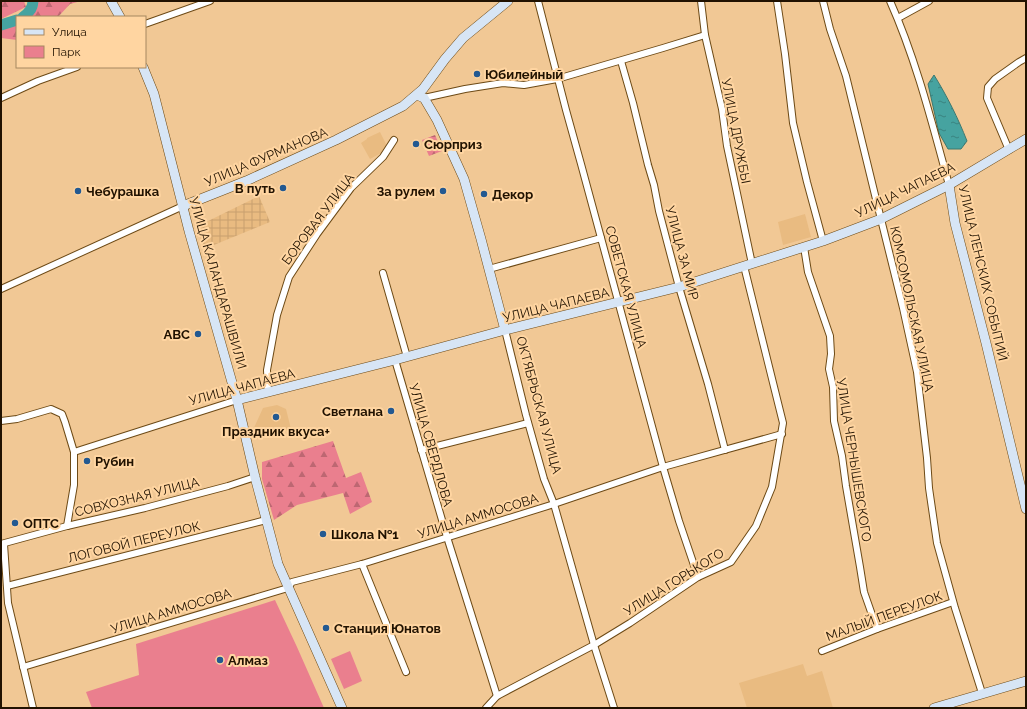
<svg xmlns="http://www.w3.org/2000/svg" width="1027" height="709" viewBox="0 0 1027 709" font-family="Raleway,sans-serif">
  <defs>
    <pattern id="industrial-grid" width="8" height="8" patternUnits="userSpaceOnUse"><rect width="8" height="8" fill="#e9bb81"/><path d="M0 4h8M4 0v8" fill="none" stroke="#c8a06e"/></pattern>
    <pattern id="forest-firs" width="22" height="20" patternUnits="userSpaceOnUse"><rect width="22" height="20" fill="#ea7f8e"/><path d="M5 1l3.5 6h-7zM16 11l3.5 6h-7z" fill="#bd6772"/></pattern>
    <pattern id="water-ripples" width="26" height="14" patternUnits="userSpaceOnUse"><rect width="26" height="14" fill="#46a3a0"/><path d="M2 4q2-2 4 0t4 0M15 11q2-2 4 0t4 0" fill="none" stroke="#3a8380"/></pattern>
  </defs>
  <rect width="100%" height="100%" fill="#f1c895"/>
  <g fill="#e9bb81">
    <path d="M380,132L387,146L383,152L370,159L361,143L367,139V138Z"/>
    <path d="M805,214L811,237L783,245L778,222Z"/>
    <path d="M277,405L286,409L291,429L269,436L266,434L255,438L252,432L263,408Z"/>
    <path d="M803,664L807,676L822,671L833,708H747L739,683Z"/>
  </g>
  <path fill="url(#industrial-grid)" d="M259,196L270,222L204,249L198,231L199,226L204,223Z"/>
  <g fill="url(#forest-firs)">
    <path d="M1,1H24L26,7L1,19Z"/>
    <path d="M36,1H81L70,4L58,17H25L38,7Z"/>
    <path d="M17,24V40L1,38V30L15,25Z"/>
    <path d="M435,135L442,151L429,156L422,140Z"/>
    <path d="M333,441L346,478L361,472L372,502L350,514L343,493L297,505L274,520L262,479V462Z"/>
  </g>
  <g fill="#ea7f8e">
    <path d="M275,600L297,647L324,708H92L86,692L139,675L136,644Z"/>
    <path d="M350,651L362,681L344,689L331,659Z"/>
  </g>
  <path fill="url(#water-ripples)" stroke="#3b7870" d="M934,75C947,96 958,118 967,141L961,149H948L939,133L928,84Z"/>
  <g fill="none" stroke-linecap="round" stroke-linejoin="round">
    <g stroke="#46a3a0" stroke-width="11">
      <path d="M23,17C29,13 33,8 33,1"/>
      <path d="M1,25L17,20"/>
    </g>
    <g stroke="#6d4a16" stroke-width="8">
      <g id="street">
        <path d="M538,1L566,110L581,164L663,467L679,521L698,577"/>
        <path d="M701,1L705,35L722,109L727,146L752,264"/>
        <path d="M777,1L785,54L793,123L807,182L823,241"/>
        <path d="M823,1L830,29L846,76L875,195L903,308L917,372L927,458L929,488L937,543L955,608L982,693"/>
        <path d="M890,1C916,59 932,123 949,185"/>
        <path d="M898,18L929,1"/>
        <path d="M145,24L210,1"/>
        <path d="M621,61L633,103L648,165L654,185L659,211L679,287L708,384L725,450"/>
        <path d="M1,98L38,81L77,67"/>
        <path d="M424,98L465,89L503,83L524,85L557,79L663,48L705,35"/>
        <path d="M1009,150L987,98L988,87L995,79L1019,62L1026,58"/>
        <path d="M804,247L808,272L830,336L831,354L829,369L833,387L834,421L842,456L846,486L860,567L864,592L877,629"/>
        <path d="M489,269L601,238"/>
        <path d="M383,273L407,357"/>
        <path d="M1,289L183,206"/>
        <path d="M505,330L526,415L544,479L554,504L594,645L614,708"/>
        <path d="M395,360L447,537L497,696"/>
        <path d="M268,392L267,370L277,315L289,277L317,234L351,188L383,157L394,140"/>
        <path d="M1,421L17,419L51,409L62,414L65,422L74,452V485L67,526"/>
        <path d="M421,450L528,423"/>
        <path d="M74,452L237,400"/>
        <path d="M1,544L67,526L145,508L228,486L255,477"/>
        <path d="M4,544L8,603L33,708"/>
        <path d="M362,564L406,672"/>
        <path d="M7,586L266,520"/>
        <path d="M822,651L877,629L953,602"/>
        <path d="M23,667L288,588L292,582L362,564L554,504L663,467L782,434"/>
        <path d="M486,708L497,696L594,645L630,623L698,577L731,562L756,526L772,487L783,423L744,266"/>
      </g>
    </g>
    <g stroke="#6d4a16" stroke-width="10">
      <g id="secondary">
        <path d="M111,1L120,17"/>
        <path d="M143,67L154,94L189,231L237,400L255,477L278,564L342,708"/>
        <path d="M417,95L424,98L437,120L464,179L481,239L505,330"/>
        <path d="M949,185L955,223L986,343L1026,509"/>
        <path d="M183,206L246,181L336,140L403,106L423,89L445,59L463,38L508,1"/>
        <path d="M237,400L395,360L505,330L679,287L823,241L881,219L949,185L1026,139"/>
        <path d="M934,708L1026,681"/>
      </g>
    </g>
    <use href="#street" stroke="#fff" stroke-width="6"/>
    <use href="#secondary" stroke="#d7e5f5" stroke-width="9"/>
  </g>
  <g fill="#235991" stroke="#ffd5a1" stroke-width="1.5">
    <circle cx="477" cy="74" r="4"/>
    <circle cx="416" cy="144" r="4"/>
    <circle cx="283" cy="188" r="4"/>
    <circle cx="78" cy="191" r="4"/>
    <circle cx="443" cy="191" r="4"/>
    <circle cx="484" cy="194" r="4"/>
    <circle cx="198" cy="334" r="4"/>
    <circle cx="391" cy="411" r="4"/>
    <circle cx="276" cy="417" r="4"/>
    <circle cx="87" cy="461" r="4"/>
    <circle cx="15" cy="523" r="4"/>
    <circle cx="323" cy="534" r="4"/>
    <circle cx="326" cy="628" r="4"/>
    <circle cx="220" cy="660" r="4"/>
  </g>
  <g text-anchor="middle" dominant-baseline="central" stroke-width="4" stroke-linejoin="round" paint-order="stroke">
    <g font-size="13" font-weight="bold" fill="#211201" stroke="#ffd5a1" text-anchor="start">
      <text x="485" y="74">Юбилейный</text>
      <text x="424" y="144">Сюрприз</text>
      <text x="275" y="188" text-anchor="end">В путь</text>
      <text x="86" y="191">Чебурашка</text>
      <text x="435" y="191" text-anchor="end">За рулем</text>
      <text x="492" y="194">Декор</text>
      <text x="190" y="334" text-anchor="end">ABC</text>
      <text x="383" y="411" text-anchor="end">Светлана</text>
      <text x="276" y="431" text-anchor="middle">Праздник вкуса+</text>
      <text x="95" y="461">Рубин</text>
      <text x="23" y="523">ОПТС</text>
      <text x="331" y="534">Школа №1</text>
      <text x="334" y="628">Станция Юнатов</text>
      <text x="228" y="660">Алмаз</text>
    </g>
    <g font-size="13" fill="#211201" stroke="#ffd5a1">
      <text transform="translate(736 131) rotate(79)">УЛИЦА ДРУЖБЫ</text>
      <text transform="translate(266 157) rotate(-23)">УЛИЦА ФУРМАНОВА</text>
      <text transform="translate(905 190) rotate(-26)">УЛИЦА ЧАПАЕВА</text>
      <text transform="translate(318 219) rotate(-53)">БОРОВАЯ УЛИЦА</text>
      <text transform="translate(682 253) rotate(75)">УЛИЦА ЗА МИР</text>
      <text transform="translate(983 273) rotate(77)">УЛИЦА ЛЕНСКИХ СОБЫТИЙ</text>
      <text transform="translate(218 283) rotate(74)">УЛИЦА КАЛАНДАРАШВИЛИ</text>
      <text transform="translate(626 287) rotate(75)">СОВЕТСКАЯ УЛИЦА</text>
      <text transform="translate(556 305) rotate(-14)">УЛИЦА ЧАПАЕВА</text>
      <text transform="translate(912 309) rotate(78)">КОМСОМОЛЬСКАЯ УЛИЦА</text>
      <text transform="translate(242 387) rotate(-15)">УЛИЦА ЧАПАЕВА</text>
      <text transform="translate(539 405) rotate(75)">ОКТЯБРЬСКАЯ УЛИЦА</text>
      <text transform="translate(431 445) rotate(74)">УЛИЦА СВЕРДЛОВА</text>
      <text transform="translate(854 460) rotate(81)">УЛИЦА ЧЕРНЫШЕВСКОГО</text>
      <text transform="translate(137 497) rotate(-14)">СОВХОЗНАЯ УЛИЦА</text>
      <text transform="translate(478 516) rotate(-17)">УЛИЦА АММОСОВА</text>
      <text transform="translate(134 542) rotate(-14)">ЛОГОВОЙ ПЕРЕУЛОК</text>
      <text transform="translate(674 582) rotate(-32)">УЛИЦА ГОРЬКОГО</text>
      <text transform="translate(171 611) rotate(-17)">УЛИЦА АММОСОВА</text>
      <text transform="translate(884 616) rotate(-20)">МАЛЫЙ ПЕРЕУЛОК</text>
    </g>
  </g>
  <rect width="1027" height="709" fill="none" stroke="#211201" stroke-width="4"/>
  <rect x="16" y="16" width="130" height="52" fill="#ffd5a1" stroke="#a68761"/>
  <rect x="24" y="29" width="20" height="6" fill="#d7e5f5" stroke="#a68761"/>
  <text x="52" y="36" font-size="12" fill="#211201">Улица</text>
  <rect x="24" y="46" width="20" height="12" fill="#ea7f8e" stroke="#a68761"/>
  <text x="52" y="56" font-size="12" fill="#211201">Парк</text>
</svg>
